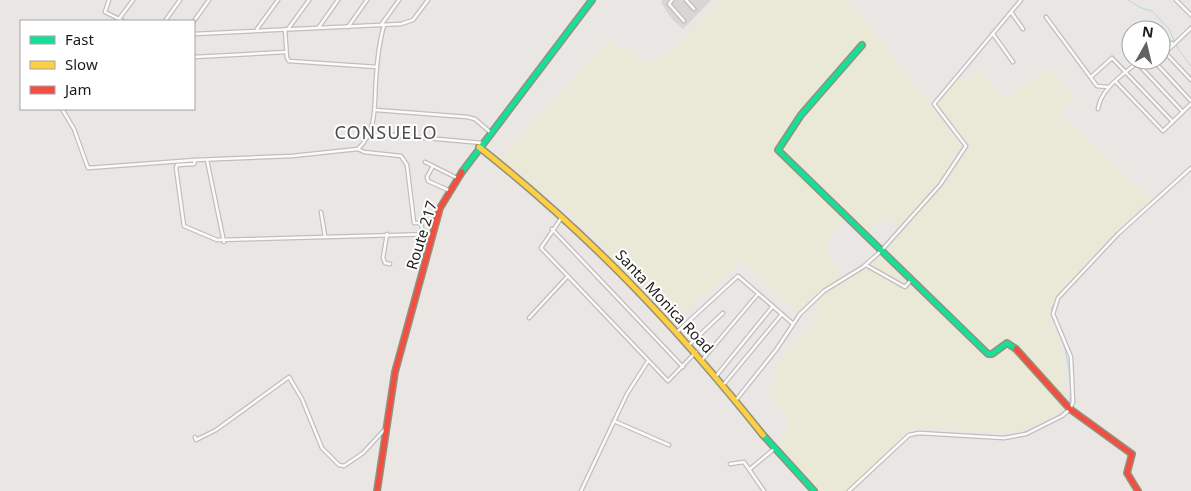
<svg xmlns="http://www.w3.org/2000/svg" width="1191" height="491" viewBox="0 0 1191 491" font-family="'Noto Sans',sans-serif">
  <rect width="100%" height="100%" fill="#e9e6e3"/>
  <path fill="#d8d6d5" d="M663,0H711L683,29L671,18L661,2Z"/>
  <g fill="#eae8d6">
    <path d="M721,0H849L962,146L938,185L967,145L934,102L954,75L962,84L980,71L1005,99L1049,67L1075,98L1060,114L1152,200L1112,235L1051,304L1052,323L1062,350L1067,402L1011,341L992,353H988L882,249L922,203L900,227L886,215L867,233L847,213L830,240V260L843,278L829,286L798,314L741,261L673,323L608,255L611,252L564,208L499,159L608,41L651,62L673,49Z"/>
    <path d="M881,253L986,354L991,355L1007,344L1013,345L1067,406L1060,412L1024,430L1003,433L919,428L907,431L847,491H817L775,448L781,443L780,440L790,419L765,392L775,382L776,366L783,354L808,332L818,314V300L825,293L865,269Z"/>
  </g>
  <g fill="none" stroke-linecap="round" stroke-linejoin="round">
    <g stroke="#b7d8dc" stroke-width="1">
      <path d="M1128,0L1141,8L1152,11L1169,29L1178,49L1191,66"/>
      <path d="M1164,191L1191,166"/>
      <path d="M1107,243L1124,227"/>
      <path d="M1018,434C1031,430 1062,418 1068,406C1074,394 1068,362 1065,349C1062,335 1054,323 1051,309L1059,296"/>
    </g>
    <g stroke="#c0bfbe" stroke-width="5">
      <g id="street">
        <path d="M109,0L105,12L119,19"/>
        <path d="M672,0L669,4L684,21"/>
        <path d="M686,0L694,9"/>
        <path d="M1176,0L1191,15"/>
        <path d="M1011,12L1023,29"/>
        <path d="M1046,17L1097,86L1108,87"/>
        <path d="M123,21L119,19L133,0"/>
        <path d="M165,21L180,0"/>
        <path d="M194,21L209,0"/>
        <path d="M381,25L399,0"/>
        <path d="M319,27L338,0"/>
        <path d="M348,27L367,0"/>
        <path d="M257,29L278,0"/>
        <path d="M285,29L287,58L289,61L377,67"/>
        <path d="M288,29L309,0"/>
        <path d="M194,34L401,24L413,20L428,0"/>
        <path d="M993,34L1013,62"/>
        <path d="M1161,48L1191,80"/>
        <path d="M1162,49L1172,43"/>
        <path d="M1166,52L1191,28"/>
        <path d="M194,57L286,52"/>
        <path d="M1153,60L1191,101"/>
        <path d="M1137,63L1183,112"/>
        <path d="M1091,77L1112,58L1173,122"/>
        <path d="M1116,82L1163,131L1191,104"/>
        <path d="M62,109L74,129L88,168L195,160L292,156L358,149L364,152L401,156L407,165L414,223H421L423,234"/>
        <path d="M1098,109C1101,87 1125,74 1140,60"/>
        <path d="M376,110L467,117L475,119L490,132"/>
        <path d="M369,135H393L482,143"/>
        <path d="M358,149C378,130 374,104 376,79C377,61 379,43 384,25"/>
        <path d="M195,160L194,164L177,165L176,168L184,226L217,240L433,234"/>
        <path d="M207,160L224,242"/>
        <path d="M425,162L457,178"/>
        <path d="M433,166L427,177L428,181L448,190"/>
        <path d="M321,212L325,236"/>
        <path d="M562,217L541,248L668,381L696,352"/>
        <path d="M552,229L683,367"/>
        <path d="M387,234L383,258L385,263L390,264"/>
        <path d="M866,265L905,287L911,280"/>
        <path d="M529,318L568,276"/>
        <path d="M678,331L738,276L792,323"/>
        <path d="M690,344L723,313"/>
        <path d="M703,359L758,294"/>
        <path d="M717,375L773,306"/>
        <path d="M724,384L782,314"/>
        <path d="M736,400L776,350L800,314L824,291L863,267L881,251L940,185L966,146L934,104L1021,0"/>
        <path d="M614,421L669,445"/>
        <path d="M195,437L196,440L216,430L289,377L302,399L322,448L339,465L344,466L363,453L386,428"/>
        <path d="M730,464L744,462L764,491"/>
        <path d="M750,469L774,449"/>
        <path d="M581,491L627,394L648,361"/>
        <path d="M849,491L909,435L919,433L1004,438L1026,434L1062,416L1070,409L1073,402L1071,357L1053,314L1058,298L1118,234L1191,168"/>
      </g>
    </g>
    <g stroke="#92917c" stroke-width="8">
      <g id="fast">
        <path d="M862,45L801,115L778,150L988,354H992L1007,343L1016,349"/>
        <path d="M462,172L592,0"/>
        <path d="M763,435L814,491"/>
      </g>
    </g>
    <g stroke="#92917c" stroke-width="8">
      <path id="slow" d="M479,147C589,234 676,326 763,435"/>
    </g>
    <g stroke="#92917c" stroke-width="8">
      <g id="jam">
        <path d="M1016,349L1070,409L1132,454L1127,473L1138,491"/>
        <path d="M377,491L395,372L440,208L462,172"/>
      </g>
    </g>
    <use href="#street" stroke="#fcfbfb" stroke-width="2.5"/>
    <use href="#fast" stroke="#16e098" stroke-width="5"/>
    <use href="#slow" stroke="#ffcf43" stroke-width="5"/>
    <use href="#jam" stroke="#f24e42" stroke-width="5"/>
  </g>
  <g text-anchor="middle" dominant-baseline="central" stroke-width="4" stroke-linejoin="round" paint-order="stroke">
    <g font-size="15" fill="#1b1b1b" stroke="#fff">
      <text transform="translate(421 235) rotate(-73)">Route 217</text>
      <text transform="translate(665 301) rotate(47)">Santa Monica Road</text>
    </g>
    <g font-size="18" letter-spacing="1" fill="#4e4e4e" stroke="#fff">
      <text x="386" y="132">CONSUELO</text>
    </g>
  </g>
  <rect x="20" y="20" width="175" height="90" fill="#ffffff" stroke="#a4a4a4"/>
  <rect x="30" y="36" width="25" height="8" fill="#16e098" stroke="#a4a4a4"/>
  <text x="65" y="45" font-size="15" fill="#1b1b1b">Fast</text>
  <rect x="30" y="61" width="25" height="8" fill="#ffcf43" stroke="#a4a4a4"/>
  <text x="65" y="70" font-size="15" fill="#1b1b1b">Slow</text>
  <rect x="30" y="86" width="25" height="8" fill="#f24e42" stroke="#a4a4a4"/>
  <text x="65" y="95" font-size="15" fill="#1b1b1b">Jam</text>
  <g transform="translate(1146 45) rotate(8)"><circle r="24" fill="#ffffff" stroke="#a4a4a4"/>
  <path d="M0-4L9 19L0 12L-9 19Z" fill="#636261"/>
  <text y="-8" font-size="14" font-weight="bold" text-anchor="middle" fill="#1b1b1b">N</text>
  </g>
</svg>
